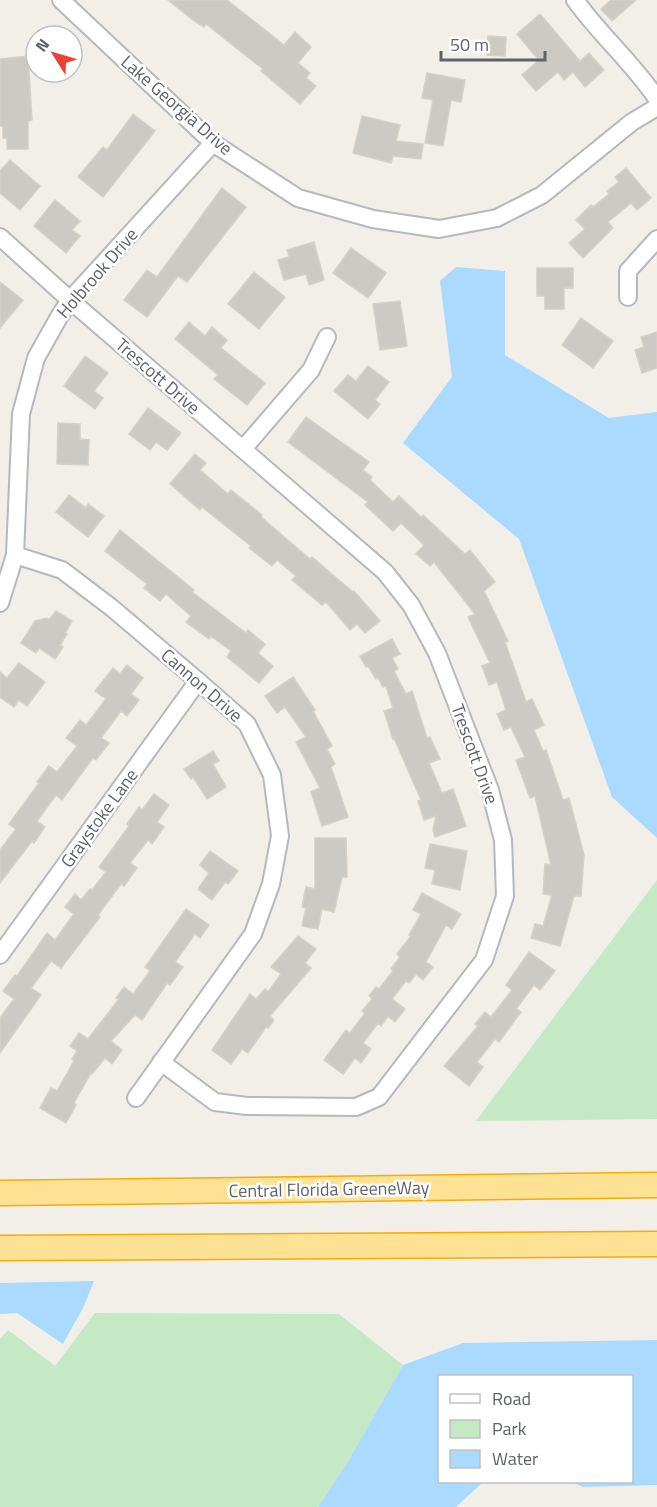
<svg xmlns="http://www.w3.org/2000/svg" width="657" height="1507" viewBox="0 0 657 1507" font-family="'Titillium Web',sans-serif">
  <rect width="100%" height="100%" fill="#f1efe8"/>
  <g fill="#c5e8c5">
    <path d="M657,880V1119L476,1121Z"/>
    <path d="M95,1313L339,1314L403,1365L347,1463L318,1507H0V1339L8,1330L55,1366Z"/>
  </g>
  <g fill="#aadaff">
    <path d="M456,267L505,271V355L609,418L657,412V838L612,797L519,539L403,443L452,377L440,281Z"/>
    <path d="M94,1281L84,1306L63,1344L17,1313L0,1314V1283Z"/>
    <path d="M657,1340V1485L583,1487L572,1482H632V1376H440V1482H483L456,1507H318L347,1463L403,1365L463,1343Z"/>
  </g>
  <g fill="#cccac5" stroke="#d6d1c6" stroke-width="1.5">
    <path d="M168,0H227L284,45L295,32L311,47L298,63L310,73L306,78L316,86L300,104L261,71L263,69L206,24L204,27L194,21Z"/>
    <path d="M611,0H636L612,21L601,9Z"/>
    <path d="M540,14L580,61L589,53L604,70L585,87L573,72L564,80L558,72L536,91L522,75L541,58H537L517,34Z"/>
    <path d="M488,36L506,37L505,56L487,55Z"/>
    <path d="M28,56L32,120L28,121V149H7V138H3V126H0V59Z"/>
    <path d="M427,73L465,80L461,102L451,100L443,146L425,143L433,100L422,98Z"/>
    <path d="M133,114L155,131L103,197L78,177L103,147L107,150Z"/>
    <path d="M362,116L400,125L396,141L423,144L421,159L393,156L391,163L353,153Z"/>
    <path d="M10,160L40,186L20,210L0,193V171Z"/>
    <path d="M626,168L651,198L637,210L631,203L608,222L613,228L583,258L569,243L585,229L576,220L591,205L593,207L609,194L607,191L619,182L615,177Z"/>
    <path d="M222,188L246,207L187,282L178,276L147,317L124,300L147,270L157,277Z"/>
    <path d="M55,200L80,221L72,230L80,236L66,253L34,226Z"/>
    <path d="M314,242L324,280L309,285L306,274L284,280L278,260L289,257L287,250Z"/>
    <path d="M351,248L386,273L368,298L333,273Z"/>
    <path d="M537,268H573V288H564V309H545V296H537Z"/>
    <path d="M254,272L285,297L259,329L228,304Z"/>
    <path d="M0,282L23,300L0,328Z"/>
    <path d="M400,301L407,346L380,350L373,304Z"/>
    <path d="M581,318L613,341L593,368L562,345Z"/>
    <path d="M189,322L205,336L212,327L227,340L221,348L265,383L247,405L214,379L218,375L175,339Z"/>
    <path d="M657,332V368L642,373L635,350L644,347L641,337Z"/>
    <path d="M85,356L108,373L94,391L103,398L95,409L64,386Z"/>
    <path d="M368,366L389,382L375,400L380,404L368,419L334,391L348,375L356,381Z"/>
    <path d="M148,408L181,433L167,450L156,442L150,450L129,434Z"/>
    <path d="M306,417L369,462L363,470L372,477L370,480L393,502L399,496L421,517L423,515L465,554L470,550L495,582L484,591L508,641L505,642L526,702L532,699L544,725L534,730L543,751L546,750L563,800L569,798L584,855L581,896H574L560,946L531,938L535,924L543,926L552,895L543,894L545,864L551,865L535,796L530,798L516,760L525,757L511,727L504,730L497,714L506,710L497,682L489,685L482,666L490,663L468,617L475,614L434,562L430,566L416,554L424,545L401,523L393,531L365,505L368,502L288,442Z"/>
    <path d="M58,423L80,424V439L89,440L88,465L57,464Z"/>
    <path d="M195,454L206,463L200,470L228,494L231,490L262,515L261,517L310,559L312,557L353,592L354,591L380,621L365,633L357,624L350,630L326,602L322,605L292,580L296,576L277,560L272,566L249,548L251,546L202,507L200,510L170,484Z"/>
    <path d="M69,495L86,508L88,504L104,516L88,537L56,512Z"/>
    <path d="M120,530L194,590L192,592L246,633L248,630L265,644L258,653L273,666L259,683L227,657L231,651L211,636L209,639L186,622L191,616L166,594L160,601L144,588L147,584L105,551Z"/>
    <path d="M56,611L72,621L65,633L67,634L60,645L63,647L55,659L39,648L36,653L21,643L35,621L47,618L49,620Z"/>
    <path d="M392,639L400,654L392,658L398,669L394,671L406,694L412,691L427,738L430,737L440,759L429,763L442,793L453,789L466,826L435,837L433,830L436,816L424,820L418,801L421,800L394,738L393,739L384,711L393,708L386,686L383,687L378,678L376,679L368,666L366,667L360,656Z"/>
    <path d="M19,663L45,682L27,706L19,700L14,707L0,697V672L7,678Z"/>
    <path d="M127,665L143,678L131,694L139,700L127,716L121,711L101,738L109,743L96,760L93,758L62,800L56,795L37,821L45,827L34,843L32,841L0,883V850L16,829L9,824L39,783L37,782L49,766L57,772L77,746L66,738L80,720L86,725L106,699L95,691L113,668L120,674Z"/>
    <path d="M293,677L315,710L313,711L332,746L327,749L335,764L331,767L348,817L322,826L311,792L320,788L296,742L306,737L285,707L277,713L265,696Z"/>
    <path d="M213,751L219,761L213,764L226,787L207,799L193,777L191,779L184,769Z"/>
    <path d="M154,794L169,805L157,822L164,827L152,844L148,840L130,863L137,868L124,886L121,884L98,915L100,917L61,968L51,961L31,988L41,995L0,1053V1018L14,999L3,991L15,975L17,976L47,933L55,940L74,914L65,907L75,894L81,900L90,889L92,890L106,872L99,867L129,826L127,824L139,807L142,810Z"/>
    <path d="M315,838H346L347,877H342L334,912L322,909L318,929L302,926L306,908L302,907L306,887L315,889Z"/>
    <path d="M430,844L467,851L460,890L432,884L435,870L425,868Z"/>
    <path d="M210,851L238,871L228,884L225,882L212,900L198,889L209,873L200,865Z"/>
    <path d="M422,893L461,914L452,929L446,925L426,962L433,967L423,980L416,974L409,983L406,981L392,999L405,1009L395,1022L388,1016L381,1026L378,1023L363,1043L371,1049L361,1063L355,1058L343,1074L324,1060L346,1030L350,1033L365,1013L362,1011L372,999L369,996L376,987L379,989L393,971L391,969L400,957L397,954L411,936L409,935L421,914L413,910Z"/>
    <path d="M186,909L209,925L200,938L195,934L175,962L183,967L170,985L167,983L142,1020L135,1015L111,1041L122,1050L112,1064L105,1058L92,1074L91,1073L74,1103L76,1105L66,1123L40,1108L51,1088L57,1091L74,1061L72,1059L77,1051L70,1046L79,1033L88,1039L119,999L116,998L124,987L133,994L150,971L145,967Z"/>
    <path d="M298,936L316,949L305,963L311,968L270,1016L274,1020L268,1028L266,1027L248,1053L242,1049L231,1064L212,1050L250,994L256,999L265,989L268,992L281,974L271,967Z"/>
    <path d="M529,952L555,971L540,990L534,985L516,1009L521,1012L499,1042L495,1039L477,1062L483,1067L469,1086L444,1066L478,1026L475,1024L485,1012L491,1017L512,990L506,985Z"/>
  </g>
  <g fill="none" stroke-linecap="round" stroke-linejoin="round">
    <g stroke="#b5b8bc" stroke-width="20">
      <g id="minor">
        <path d="M61,0L213,143L298,198L373,219L439,229L497,218L542,195L632,122L657,107"/>
        <path d="M575,0C600,35 633,63 657,99"/>
        <path d="M0,237L70,300L385,572L411,605L437,653L490,790L503,840L505,896L484,960L379,1097L356,1107L247,1106L215,1102L161,1062"/>
        <path d="M628,297V271L657,239"/>
        <path d="M243,449L311,370L327,337"/>
        <path d="M15,555L62,570L112,608L198,681L247,724L272,775L280,836L271,884L253,934L136,1098"/>
        <path d="M0,603L15,555L21,414L36,358L59,317L70,300L213,143"/>
        <path d="M0,955L198,681"/>
      </g>
    </g>
    <g stroke="#f9ab00" stroke-width="27">
      <g id="highway">
        <path d="M0,1193L657,1185"/>
        <path d="M0,1248L657,1244"/>
      </g>
    </g>
    <use href="#minor" stroke="#fff" stroke-width="16"/>
    <use href="#highway" stroke="#fde293" stroke-width="24"/>
  </g>
  <g text-anchor="middle" dominant-baseline="central" stroke-width="5" stroke-linejoin="round" paint-order="stroke">
    <g font-size="18" fill="#5f6368" stroke="#fff">
      <text transform="translate(177 105) rotate(41)">Lake Georgia Drive</text>
      <text transform="translate(97 273) rotate(-49)">Holbrook Drive</text>
      <text transform="translate(158 376) rotate(41)">Trescott Drive</text>
      <text transform="translate(202 685) rotate(41)">Cannon Drive</text>
      <text transform="translate(475 754) rotate(70)">Trescott Drive</text>
      <text transform="translate(99 818) rotate(-54)">Graystoke Lane</text>
      <text transform="translate(329 1189) rotate(-1)">Central Florida GreeneWay</text>
    </g>
  </g>
  <rect x="438" y="1375" width="195" height="108" fill="#ffffff" stroke="#bfc1c3" stroke-width="1.5"/>
  <rect x="450" y="1394" width="30" height="9" fill="#ffffff" stroke="#bfc1c3" stroke-width="1.5"/>
  <text x="492" y="1405" font-size="18" fill="#5f6368">Road</text>
  <rect x="450" y="1420" width="30" height="18" fill="#c5e8c5" stroke="#bfc1c3" stroke-width="1.5"/>
  <text x="492" y="1435" font-size="18" fill="#5f6368">Park</text>
  <rect x="450" y="1450" width="30" height="18" fill="#aadaff" stroke="#bfc1c3" stroke-width="1.5"/>
  <text x="492" y="1465" font-size="18" fill="#5f6368">Water</text>
  <g transform="translate(54 54) rotate(307)"><circle r="28" fill="#ffffff" stroke="#bfc1c3" stroke-width="1.5"/>
  <path d="M0-4.5L10 22L0 15L-10 22Z" fill="#ea4335"/>
  <text y="-9" font-size="16" font-weight="bold" text-anchor="middle" fill="#5f6368">N</text>
  </g>
  <path d="M441 51v9h104v-9" fill="none" stroke="#5f6368" stroke-width="3"/>
  <text x="450" y="51" font-size="18" fill="#5f6368" stroke="#ffffff" stroke-width="4.5" paint-order="stroke">50 m</text>
</svg>
